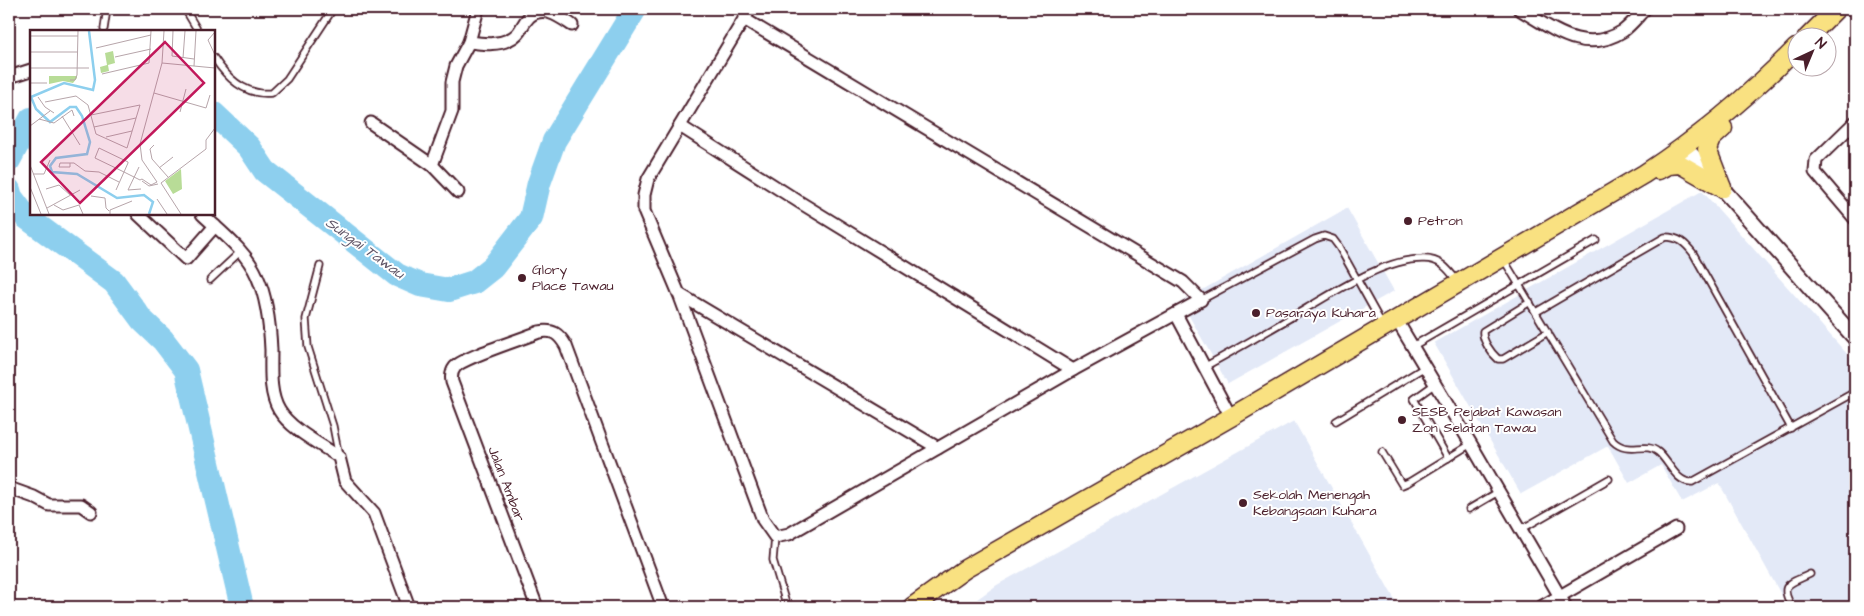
<svg xmlns="http://www.w3.org/2000/svg" width="1864" height="616" viewBox="0 0 1864 616" font-family="'Architects Daughter',sans-serif">
  <rect width="100%" height="100%" fill="#fff"/>
  <filter id="ink" filterUnits="userSpaceOnUse"><feTurbulence type="fractalNoise" baseFrequency=".02" numOctaves="2"/><feDisplacementMap in="SourceGraphic" scale="10" xChannelSelector="R" yChannelSelector="G"/><feConvolveMatrix kernelMatrix="1 2 1 2 8 2 1 2 1" color-interpolation-filters="sRGB"/></filter>
  <g filter="url(#ink)">
    <g fill="#e3e9f7">
      <path d="M1702,191L1855,363V607H1788L1719,483L1682,502L1661,465L1629,483L1608,446L1521,494L1434,343Z"/>
      <path d="M1347,208L1394,291L1228,384L1181,302Z"/>
      <path d="M1294,421L1399,607H966L997,585Z"/>
    </g>
    <g fill="none" stroke-linecap="round" stroke-linejoin="round">
      <g stroke="#8dcfee" stroke-width="24">
        <path d="M214,114L249,147L265,171L397,275L420,285L449,290L474,282L493,267L531,218L539,183L554,141L635,9"/>
        <path d="M9,160L31,119"/>
        <path d="M9,190L11,197L26,217L114,282L142,320L163,340L186,370L242,607"/>
      </g>
      <g stroke="#4a1f2b" stroke-width="9">
        <g id="service">
          <path d="M185,9L198,31"/>
          <path d="M104,29L107,9"/>
          <path d="M214,58C227,78 246,96 272,93L287,79L333,9"/>
          <path d="M1504,260L1613,441C1628,456 1645,441 1658,452C1669,461 1676,483 1692,482L1855,392"/>
          <path d="M320,266L306,319L308,347L333,426L339,457"/>
          <path d="M210,280L240,252"/>
          <path d="M1201,300L1315,239L1324,236L1333,239L1339,247L1383,326"/>
          <path d="M1530,302L1483,331C1482,340 1491,353 1498,359H1503L1548,332"/>
          <path d="M1536,312L1665,237C1679,237 1685,243 1693,253L1791,428"/>
          <path d="M1413,346L1596,240"/>
          <path d="M1204,367C1239,348 1273,328 1307,308C1338,290 1385,259 1422,259C1440,258 1448,269 1458,282"/>
          <path d="M1435,384L1414,399L1448,458"/>
          <path d="M1336,421L1425,367"/>
          <path d="M1382,452L1402,485L1409,482L1471,444"/>
          <path d="M1469,509L1498,492"/>
          <path d="M1520,530L1609,479"/>
          <path d="M775,537L773,560L787,607"/>
          <path d="M1792,607C1778,583 1790,584 1810,574"/>
        </g>
      </g>
      <g stroke="#4a1f2b" stroke-width="15">
        <g id="minor">
          <path d="M1519,9C1552,28 1584,56 1623,31C1631,25 1638,16 1645,9"/>
          <path d="M744,19L1183,282L1201,300L1073,370L789,534L775,537L763,520L679,294L644,211V195L648,179L750,9"/>
          <path d="M469,42C482,43 495,46 508,40C522,34 520,26 529,17C543,4 560,17 572,25"/>
          <path d="M9,77L31,70"/>
          <path d="M1855,122L1816,160L1815,172L1855,219"/>
          <path d="M371,123L432,165L458,192"/>
          <path d="M680,126L801,203L1073,370"/>
          <path d="M432,165L452,111V82L456,66L469,42L478,9"/>
          <path d="M138,214L186,259L215,226"/>
          <path d="M202,214C221,232 246,251 257,276C267,298 270,326 271,350C271,370 269,393 279,410C290,429 320,444 339,457L345,481L374,513L409,607"/>
          <path d="M679,294L938,448"/>
          <path d="M1176,314L1231,417"/>
          <path d="M1396,319L1471,444L1566,607"/>
          <path d="M9,488L34,497L49,505H81L91,512"/>
          <path d="M537,607L452,382C451,377 451,372 455,367C464,357 522,339 539,332C553,329 559,334 566,346L663,607"/>
          <path d="M1541,607L1676,529"/>
        </g>
      </g>
      <g stroke="#4a1f2b" stroke-width="18">
        <path id="tertiary" d="M1685,147L1855,338"/>
      </g>
      <g stroke="#4a1f2b" stroke-width="21">
        <g id="primary">
          <path d="M1807,38L1836,9"/>
          <path d="M1658,170L1668,165L1680,164L1722,188"/>
          <path d="M1722,188L1707,149L1711,139L1723,128"/>
          <path d="M912,607L965,569L1231,417L1644,174C1699,138 1750,95 1796,48"/>
        </g>
      </g>
      <use href="#service" stroke="#fff" stroke-width="5.5"/>
      <use href="#minor" stroke="#fff" stroke-width="11"/>
      <use href="#tertiary" stroke="#fff" stroke-width="14"/>
      <use href="#primary" stroke="#f9e181" stroke-width="18"/>
    </g>
  </g>
  <g fill="#4a1f2b" stroke="#fff" stroke-width="2">
    <circle cx="1408" cy="221" r="5"/>
    <circle cx="522" cy="278" r="5"/>
    <circle cx="1256" cy="313" r="5"/>
    <circle cx="1402" cy="420" r="5"/>
    <circle cx="1243" cy="503" r="5"/>
  </g>
  <g text-anchor="middle" dominant-baseline="central" stroke-width="4" stroke-linejoin="round" paint-order="stroke">
    <g font-size="14" fill="#4a1f2b" stroke="#fff" text-anchor="start">
      <text x="1418" y="221">Petron</text>
      <text x="532" y="270">Glory<tspan x="532" dy="16">Place Tawau</tspan></text>
      <text x="1266" y="313">Pasaraya Kuhara</text>
      <text x="1412" y="412">SESB Pejabat Kawasan<tspan x="1412" dy="16">Zon Selatan Tawau</tspan></text>
      <text x="1253" y="495">Sekolah Menengah<tspan x="1253" dy="16">Kebangsaan Kuhara</tspan></text>
    </g>
    <g font-size="14" fill="#4a1f2b" stroke="#fff">
      <text transform="translate(506 484) rotate(69)">Jalan Ambar</text>
    </g>
    <g font-size="15" font-style="italic" fill="#5e5466" stroke="#fff">
      <text transform="translate(365 248) rotate(36)">Sungai Tawau</text>
    </g>
  </g>
  <g transform="translate(30 30)">
    <rect width="185" height="185" fill="#fff"/>
    <path d="M83,21L85,33L78,35L79,41L71,43L70,37L77,35L75,23ZM19,46H47V48L43,53L33,51L19,54ZM151,139L152,159L143,164L135,151Z" fill="#b8dc97"/>
    <path fill="none" stroke="#8dcfee" stroke-width="2.5" d="M59,1L65,50L63,60L34,53L1,67L6,79L20,92L40,77H46L52,86L60,112L57,124L26,128L20,136L22,142L47,144L87,168L114,165L123,172L119,184"/>
    <path fill="none" stroke="#b7a5aa" stroke-width="1" d="M143,1L142,26L164,29M185,2L178,10L185,25M0,6H48M66,18L121,5M0,22H48M85,27L121,19M153,28L155,1M132,33L185,38M164,36L166,1M0,38H59M72,44L119,33L121,1M40,50H45L47,45L48,1M0,53H17M124,63L176,78L180,65M8,67L15,77L24,83M15,72L46,66L58,75L66,104L97,118L110,75L61,85M150,82L156,59M32,86L50,115M9,89L24,93L42,80L44,86M0,96L20,81M64,97L106,88M76,107L102,101M124,115L120,119L122,129L138,147M40,133V137H29L30,133H44L55,141L69,142L89,152M0,135L19,184M109,137L98,160L111,159M129,138L143,127M3,144H14L20,130M112,151L119,156L128,154M127,152L112,130L110,114L132,33L134,1M131,153L176,119V110L185,98M131,153L151,184M0,157L11,184M16,159L29,155L40,165M86,160L98,133V132L69,118L65,128L94,142L110,150L112,149L121,155L127,152M61,166L75,168L76,178L79,181M127,169L137,184M24,175L33,180L49,175L53,184M17,178L50,160M80,184V180L102,171"/>
    <path fill="#c2185b" fill-opacity="0.15" stroke="#c2185b" stroke-width="2.5" d="M135,12L174,53L50,173L11,132Z"/>
    <rect width="185" height="185" fill="none" stroke="#4a1f2b" stroke-width="2.5"/>
  </g>
  <rect width="1864" height="616" fill="none" stroke="#fff" stroke-width="30"/>
  <rect x="15" y="15" width="1834" height="586" fill="none" stroke="#4a1f2b" stroke-width="2" filter="url(#ink)"/>
  <g transform="translate(1812 52) rotate(44)"><circle r="24" fill="#ffffff" stroke="#b7a5aa"/>
  <path d="M0-4L9 19L0 12L-9 19Z" fill="#4a1f2b"/>
  <text y="-8" font-size="14" font-weight="bold" text-anchor="middle" fill="#4a1f2b">N</text>
  </g>
</svg>
